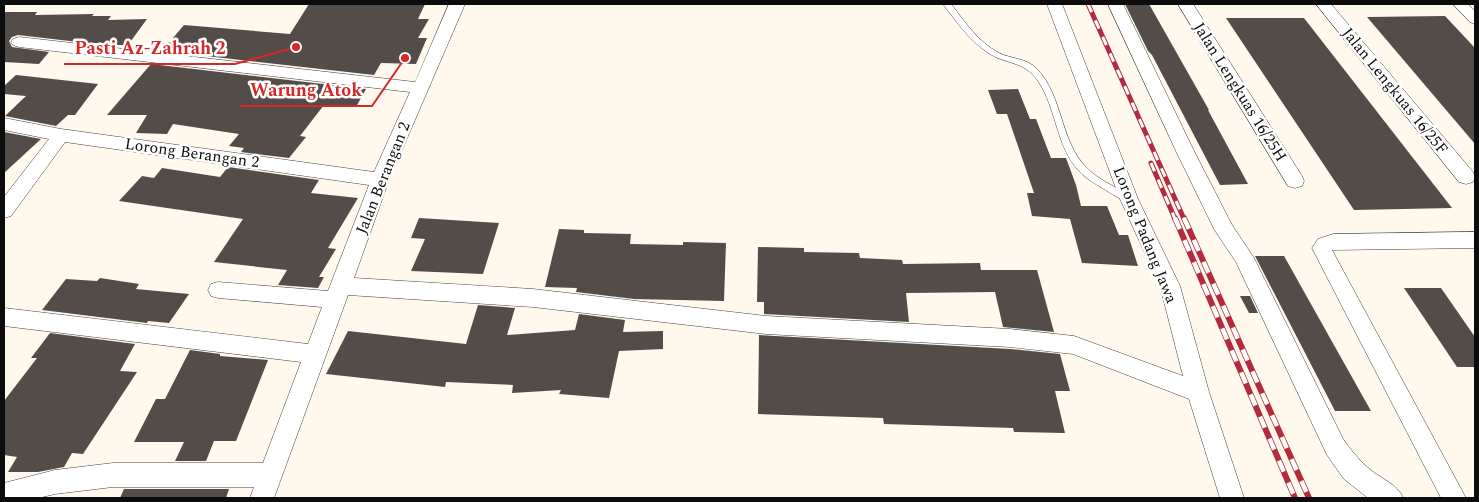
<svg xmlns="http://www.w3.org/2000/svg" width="1479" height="502" viewBox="0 0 1479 502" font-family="Spectral,serif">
  <rect width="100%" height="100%" fill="#fef9ec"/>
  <g fill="#544c49">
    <path d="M309,4H425L418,19H429L418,38H427L416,64L381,63L374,75L162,51L184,25L290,34Z"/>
    <path d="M1125,4H1149L1209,110H1208L1248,184L1220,185L1152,55L1148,51Z"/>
    <path d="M4,12H37L35,15L94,14L92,16H111L108,20L147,19L128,45H102L103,43H87L18,35L12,37L9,41L12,47L49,52L39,64L4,62Z"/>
    <path d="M1445,16L1475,48V144L1367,17Z"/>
    <path d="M1226,18H1304L1452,208L1354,210Z"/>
    <path d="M151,64L366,89L356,107L324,105L300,136L306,137L289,158L241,152L244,148L229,146L239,134L173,124L167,134L136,133L147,115H107Z"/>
    <path d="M16,75L98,84L75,115H68L56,126L5,116L26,96L4,94V86Z"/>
    <path d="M1018,89L1030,119H1036L1051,158H1066L1076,185L1081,206H1107L1119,235H1128L1138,266L1082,263L1070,219L1032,216L1027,193H1034L1007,114H997L988,90Z"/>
    <path d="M4,132L41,139L4,173Z"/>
    <path d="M228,167L319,180L311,193L358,198L328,248L336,249L319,277H324L318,288L278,285L287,270L214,262L243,219L119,201L142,176L154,178L162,168L220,177Z"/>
    <path d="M419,218L499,223L483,274L411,271L425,239L411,238Z"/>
    <path d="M559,229L584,230V233L631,234L630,244L683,245V242L726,243L724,301L634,299L576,292L577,288L545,287Z"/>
    <path d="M758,247L804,248V252L859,253L860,258L902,260L903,264L980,263L981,270H1037L1054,332L1003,327L995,292L906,293L909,322L764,314V302H757Z"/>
    <path d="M1255,256H1284L1371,411H1335Z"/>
    <path d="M100,278L139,284L136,289L189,294L169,323L148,321L147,323L42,310L66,279L97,281Z"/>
    <path d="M1404,288H1441L1475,337V367H1457Z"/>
    <path d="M1240,296H1250L1258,313H1249Z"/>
    <path d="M478,305L515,308L507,335L575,330L579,314L625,320L623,332L663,331V349L619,351L609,398L559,394L561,390L512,393L513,385L446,382L445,387L326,374L348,331L466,344Z"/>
    <path d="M50,333L135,344L120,371L137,372L83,454L72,453L64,467L38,472H8L17,457L4,455V401L37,358H31Z"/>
    <path d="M759,335L1010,349L1060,354L1070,391H1055L1065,433L1014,432L1013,428L884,424L883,418L758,414Z"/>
    <path d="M190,350L220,354V356L268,360L236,441H214L206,461H175L184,442H134L156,399H165Z"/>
    <path d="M124,489H229L226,498H120Z"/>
  </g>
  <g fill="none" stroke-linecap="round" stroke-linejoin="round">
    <g stroke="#3f3f3f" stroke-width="1">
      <path id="service" d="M943,4H951C965,22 978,42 999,53C1011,59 1027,58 1037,69C1063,96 1060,141 1086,167C1098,180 1116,187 1131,196L1133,198L1131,200C1123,202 1114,195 1107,191C1098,185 1087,180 1079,171C1056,147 1057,109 1038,81C1024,60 1005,65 987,52C969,40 956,21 943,4Z"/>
    </g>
    <g stroke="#3f3f3f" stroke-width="1">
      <g id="minor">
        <path d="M449,4H465L389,180L354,278L533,289L766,316L1010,329L1074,336L1183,376L1160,286L1120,199L1047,4H1062L1138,199L1180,286L1209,392L1244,498H1220L1189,399L1073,354L1010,347L766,334L533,307L348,295L274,498H250L254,487H113L55,494L38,498H4V483L55,470L113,463H263L301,362L4,326V308L308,344L322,307L218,298L211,296L208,290L211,284L218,282L328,291L369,185L65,142L11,216L4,218V197L49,139L4,130V118L61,129L374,172L410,92L19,47L13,45L11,42L13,39L19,37L415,82Z"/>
        <path d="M1108,4H1123L1193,149L1232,225L1254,258L1343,439C1350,449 1358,459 1367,467C1379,478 1398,484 1403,498H1368L1344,479L1327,455L1236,262L1214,229L1175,149Z"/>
        <path d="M1178,4H1193L1302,176L1304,181L1302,186L1295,188L1288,186Z"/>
        <path d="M1316,4H1331L1473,172L1475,177L1473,182L1466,184L1459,182Z"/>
        <path d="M1453,4H1468L1475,11V24L1470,22Z"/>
        <path d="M1475,232V248L1332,250L1466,498H1441L1312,248L1318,239L1333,234Z"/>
      </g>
    </g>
    <use href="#service" fill="#fff" fill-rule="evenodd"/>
    <use href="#minor" fill="#fff" fill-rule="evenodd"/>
    <g stroke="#b52b3e" stroke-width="5">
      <g id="rail-far1">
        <path d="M1088,4L1184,219"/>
        <path d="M1151,163L1175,219"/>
      </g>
    </g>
    <g stroke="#b52b3e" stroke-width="6">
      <g id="rail">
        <path d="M1175,218L1295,498"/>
        <path d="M1184,218L1309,498"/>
      </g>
    </g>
    <use href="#rail-far1" stroke="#fff" stroke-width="3" stroke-dasharray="9" stroke-linecap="butt"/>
    <use href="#rail" stroke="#fff" stroke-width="4.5" stroke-dasharray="12" stroke-linecap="butt"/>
  </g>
  <g text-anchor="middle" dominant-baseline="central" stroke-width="5" stroke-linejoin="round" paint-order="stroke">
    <g font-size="16" fill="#0c0c0c" stroke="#fff">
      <text transform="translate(1395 91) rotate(51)">Jalan Lengkuas 16/25F</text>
      <text transform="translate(1240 92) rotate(58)">Jalan Lengkuas 16/25H</text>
      <text transform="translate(192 153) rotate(8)">Lorong Berangan 2</text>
      <text transform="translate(383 178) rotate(-68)">Jalan Berangan 2</text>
      <text transform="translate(1145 235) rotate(68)">Lorong Padang Jawa</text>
    </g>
  </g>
  <path fill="none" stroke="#d62828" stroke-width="2" d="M296 47L235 64H64M405 58L372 106H240"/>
  <g fill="#d62828" stroke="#fff" stroke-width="2">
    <circle cx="296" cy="47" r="5"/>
    <circle cx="405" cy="58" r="5"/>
  </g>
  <g font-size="18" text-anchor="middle" font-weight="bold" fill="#d62828" stroke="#fff" stroke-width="5" stroke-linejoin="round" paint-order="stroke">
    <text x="150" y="54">Pasti Az-Zahrah 2</text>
    <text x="306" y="96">Warung Atok</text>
  </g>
  <rect width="1479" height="502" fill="none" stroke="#0c0c0c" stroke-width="10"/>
</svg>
